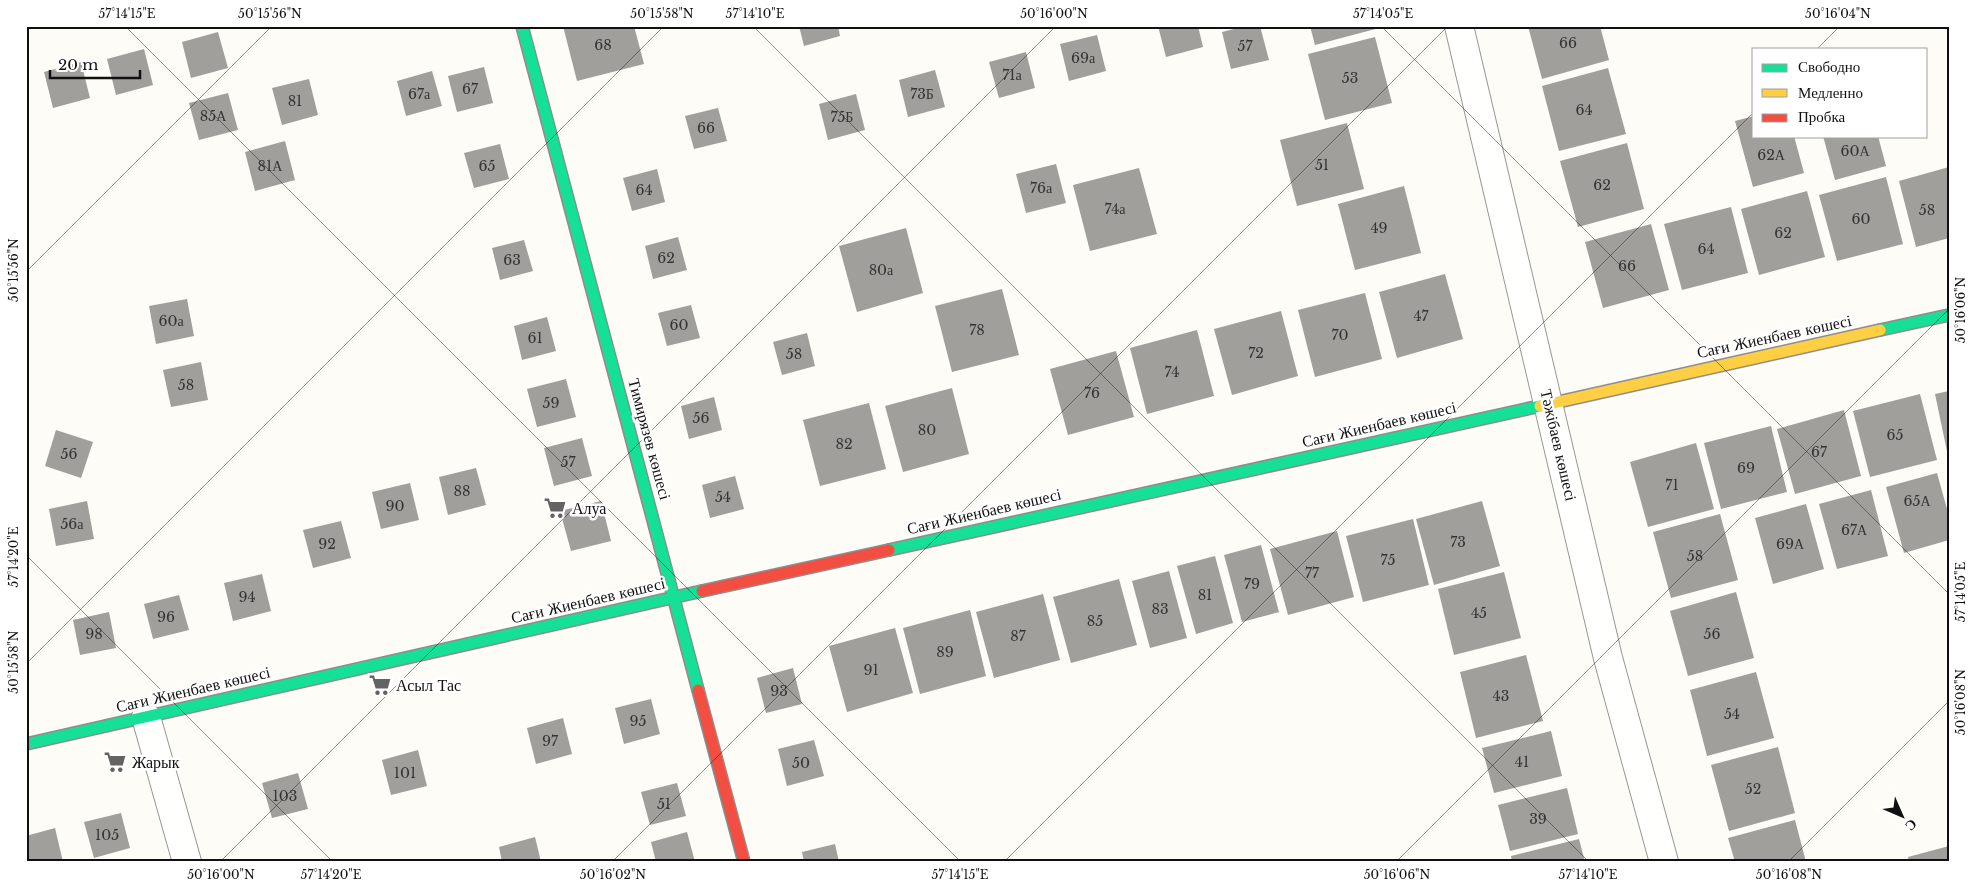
<svg xmlns="http://www.w3.org/2000/svg" width="1975" height="888" viewBox="0 0 1975 888" font-family="'Libre Baskerville',serif">
  <rect width="100%" height="100%" fill="#fdfcf7"/>
  <g fill="#a19f9c">
    <path d="M563,26H634L644,64L577,81Z"/>
    <path d="M799,26H838L840,36L804,46Z"/>
    <path d="M1158,26H1198L1203,47L1166,57Z"/>
    <path d="M1245,26H1260L1269,60L1231,69L1222,32Z"/>
    <path d="M1310,26H1383V27L1315,45Z"/>
    <path d="M1528,26H1600L1609,60L1542,79Z"/>
    <path d="M218,32L228,68L191,78L182,42Z"/>
    <path d="M1097,35L1106,71L1069,81L1060,44Z"/>
    <path d="M1375,37L1392,103L1325,120L1308,54Z"/>
    <path d="M144,49L153,85L116,95L107,59Z"/>
    <path d="M1026,52L1035,88L999,98L989,62Z"/>
    <path d="M81,62L90,98L53,108L44,72Z"/>
    <path d="M484,67L493,103L457,112L448,76Z"/>
    <path d="M1608,68L1626,134L1559,151L1542,86Z"/>
    <path d="M935,70L945,107L908,117L899,80Z"/>
    <path d="M432,71L442,106L406,116L397,81Z"/>
    <path d="M309,79L318,115L282,125L272,88Z"/>
    <path d="M228,93L238,130L199,140L189,103Z"/>
    <path d="M856,94L865,130L828,140L819,104Z"/>
    <path d="M718,108L727,141L694,149L685,116Z"/>
    <path d="M1754,116V136H1794L1804,173L1753,187L1735,121Z"/>
    <path d="M1347,123L1364,189L1297,206L1280,140Z"/>
    <path d="M1823,136H1878L1886,166L1835,180Z"/>
    <path d="M285,141L295,180L255,191L245,152Z"/>
    <path d="M1627,143L1644,209L1578,227L1560,161Z"/>
    <path d="M500,144L509,179L474,188L464,153Z"/>
    <path d="M1056,164L1066,203L1026,213L1016,174Z"/>
    <path d="M1949,167V238L1916,247L1899,181Z"/>
    <path d="M1139,168L1157,234L1090,251L1073,185Z"/>
    <path d="M657,169L665,202L632,211L623,178Z"/>
    <path d="M1886,177L1903,244L1837,261L1819,195Z"/>
    <path d="M1404,186L1421,253L1355,270L1338,204Z"/>
    <path d="M1807,191L1825,257L1759,275L1741,209Z"/>
    <path d="M1731,207L1748,273L1682,290L1664,224Z"/>
    <path d="M1651,224L1669,290L1603,308L1585,242Z"/>
    <path d="M906,228L923,293L857,312L839,246Z"/>
    <path d="M678,237L687,270L653,279L645,246Z"/>
    <path d="M524,240L533,271L500,280L492,248Z"/>
    <path d="M1445,274L1463,339L1397,358L1379,292Z"/>
    <path d="M1002,289L1019,355L952,372L935,306Z"/>
    <path d="M1365,293L1382,359L1315,377L1298,310Z"/>
    <path d="M187,299L194,336L156,344L149,306Z"/>
    <path d="M691,305L700,338L667,346L658,313Z"/>
    <path d="M1281,311L1298,376L1232,395L1214,329Z"/>
    <path d="M547,317L556,351L522,360L514,326Z"/>
    <path d="M1197,330L1214,396L1147,414L1130,348Z"/>
    <path d="M807,333L815,366L782,375L773,342Z"/>
    <path d="M1116,351L1134,417L1068,435L1050,369Z"/>
    <path d="M201,362L208,400L171,407L163,370Z"/>
    <path d="M566,379L576,417L537,427L527,389Z"/>
    <path d="M952,388L969,454L903,472L885,406Z"/>
    <path d="M1949,391V455L1948,456L1935,394Z"/>
    <path d="M1920,394L1937,460L1870,477L1853,411Z"/>
    <path d="M714,397L722,430L689,439L681,406Z"/>
    <path d="M869,403L886,469L820,486L803,420Z"/>
    <path d="M1844,410L1861,476L1795,494L1777,429Z"/>
    <path d="M1771,426L1787,492L1721,509L1704,443Z"/>
    <path d="M56,430L93,442L81,478L45,466Z"/>
    <path d="M582,438L592,476L554,486L544,448Z"/>
    <path d="M1696,443L1714,509L1648,527L1630,462Z"/>
    <path d="M476,468L486,505L448,515L439,477Z"/>
    <path d="M1937,473L1949,516V540L1904,553L1886,487Z"/>
    <path d="M735,476L744,509L710,518L702,485Z"/>
    <path d="M410,483L419,520L381,529L372,492Z"/>
    <path d="M1871,490L1888,556L1837,569L1819,504Z"/>
    <path d="M87,501L94,539L56,546L49,509Z"/>
    <path d="M601,501L611,541L571,551L560,511Z"/>
    <path d="M1482,501L1500,566L1434,585L1416,519Z"/>
    <path d="M1806,504L1824,569L1773,584L1755,518Z"/>
    <path d="M1720,514L1738,580L1671,598L1653,532Z"/>
    <path d="M1413,519L1429,585L1363,602L1346,536Z"/>
    <path d="M341,521L351,558L313,568L303,530Z"/>
    <path d="M1337,531L1354,597L1288,615L1270,549Z"/>
    <path d="M1261,545L1279,612L1242,622L1224,555Z"/>
    <path d="M1215,556L1233,623L1196,634L1177,566Z"/>
    <path d="M1169,571L1187,638L1150,648L1132,581Z"/>
    <path d="M1504,572L1521,638L1454,655L1438,589Z"/>
    <path d="M262,574L271,611L233,621L224,583Z"/>
    <path d="M1119,579L1137,645L1071,663L1053,597Z"/>
    <path d="M1736,592L1754,658L1688,676L1670,611Z"/>
    <path d="M1043,594L1060,660L994,678L976,612Z"/>
    <path d="M179,595L189,630L153,639L144,604Z"/>
    <path d="M970,610L986,676L920,694L903,628Z"/>
    <path d="M109,612L116,648L80,655L73,620Z"/>
    <path d="M895,628L913,693L847,712L829,646Z"/>
    <path d="M1526,655L1543,721L1476,738L1460,672Z"/>
    <path d="M793,668L802,704L766,713L757,678Z"/>
    <path d="M1756,672L1774,738L1707,756L1690,690Z"/>
    <path d="M651,699L660,734L624,744L615,708Z"/>
    <path d="M563,718L572,754L536,764L527,728Z"/>
    <path d="M1551,731L1562,776L1494,793L1482,748Z"/>
    <path d="M814,740L824,776L787,786L778,749Z"/>
    <path d="M1778,747L1795,813L1729,831L1711,765Z"/>
    <path d="M418,750L427,786L391,795L382,760Z"/>
    <path d="M298,773L308,809L272,818L262,783Z"/>
    <path d="M677,783L686,816L650,825L641,792Z"/>
    <path d="M1567,788L1578,834L1510,851L1498,805Z"/>
    <path d="M121,813L130,848L94,858L84,822Z"/>
    <path d="M1795,820L1806,862H1735L1728,838Z"/>
    <path d="M55,828L63,862H26V836Z"/>
    <path d="M687,832L695,862H656L651,842Z"/>
    <path d="M535,837L541,862H502L499,847Z"/>
    <path d="M1579,839L1585,862H1512L1511,856Z"/>
    <path d="M835,844L839,862H804L802,852Z"/>
    <path d="M1949,846V862H1909L1908,857Z"/>
  </g>
  <g fill="none" stroke-linecap="round" stroke-linejoin="round">
    <g stroke="#979795" stroke-width="30">
      <g id="street">
        <path d="M1459,26L1608,658L1664,862"/>
        <path d="M146,717L187,862"/>
      </g>
    </g>
    <g stroke="#8e8d8b" stroke-width="14">
      <g id="fast">
        <path d="M522,26L698,690"/>
        <path d="M1880,330L1949,315"/>
        <path d="M889,550L1540,406"/>
        <path d="M26,744L702,591"/>
      </g>
    </g>
    <g stroke="#8e8d8b" stroke-width="14">
      <path id="slow" d="M1540,406L1880,330"/>
    </g>
    <g stroke="#8e8d8b" stroke-width="14">
      <g id="jam">
        <path d="M702,591L889,550"/>
        <path d="M698,690L744,862"/>
      </g>
    </g>
    <use href="#street" stroke="#fffffe" stroke-width="28"/>
    <use href="#fast" stroke="#16e098" stroke-width="11"/>
    <use href="#slow" stroke="#ffcf43" stroke-width="11"/>
    <use href="#jam" stroke="#f24e42" stroke-width="11"/>
  </g>
  <path fill="none" stroke="#111" stroke-width="1" stroke-opacity="0.45" d="M125,26L961,862M753,26L1589,862M1381,26L1949,594M1817,49L1840,26M26,272L272,26M26,555L333,862M26,664L664,26M220,862L1056,26M612,862L1448,26M1004,862L1754,112M1396,862L1949,309M1788,862L1949,701"/>
  <defs>
    <g id="supermarket-bare" transform="scale(1.725)"><path d="M-6-5.5h2.5l.6 2H6L4.5 2H-2.5L-4.4-4H-6ZM-1.5 3.2a1.3 1.3 0 1 0 .1 0ZM3 3.2a1.3 1.3 0 1 0 .1 0Z" fill="#646362" stroke="#fff" stroke-width="2.5" paint-order="stroke"/></g>
  </defs>
  <g fill-rule="evenodd">
    <use href="#supermarket-bare" x="555" y="508"/>
    <use href="#supermarket-bare" x="380" y="685"/>
    <use href="#supermarket-bare" x="115" y="762"/>
  </g>
  <g text-anchor="middle" dominant-baseline="central" stroke-width="5" stroke-linejoin="round" paint-order="stroke">
    <g font-size="14" fill="#353434">
      <text x="1568" y="43">66</text>
      <text x="603" y="45">68</text>
      <text x="1245" y="46">57</text>
      <text x="1083" y="58">69а</text>
      <text x="1012" y="75">71а</text>
      <text x="1350" y="78">53</text>
      <text x="470" y="89">67</text>
      <text x="419" y="94">67а</text>
      <text x="922" y="94">73Б</text>
      <text x="295" y="101">81</text>
      <text x="1584" y="110">64</text>
      <text x="213" y="116">85А</text>
      <text x="842" y="117">75Б</text>
      <text x="706" y="128">66</text>
      <text x="1855" y="151">60А</text>
      <text x="1771" y="155">62А</text>
      <text x="1322" y="165">51</text>
      <text x="270" y="166">81А</text>
      <text x="487" y="166">65</text>
      <text x="1602" y="185">62</text>
      <text x="1041" y="188">76а</text>
      <text x="644" y="190">64</text>
      <text x="1115" y="209">74а</text>
      <text x="1927" y="210">58</text>
      <text x="1861" y="219">60</text>
      <text x="1379" y="228">49</text>
      <text x="1783" y="233">62</text>
      <text x="1706" y="249">64</text>
      <text x="666" y="258">62</text>
      <text x="512" y="260">63</text>
      <text x="1627" y="266">66</text>
      <text x="881" y="270">80а</text>
      <text x="1421" y="316">47</text>
      <text x="171" y="321">60а</text>
      <text x="679" y="325">60</text>
      <text x="977" y="330">78</text>
      <text x="1340" y="335">70</text>
      <text x="535" y="338">61</text>
      <text x="1256" y="353">72</text>
      <text x="794" y="354">58</text>
      <text x="1172" y="372">74</text>
      <text x="186" y="385">58</text>
      <text x="1092" y="393">76</text>
      <text x="551" y="403">59</text>
      <text x="701" y="418">56</text>
      <text x="927" y="430">80</text>
      <text x="1895" y="435">65</text>
      <text x="844" y="444">82</text>
      <text x="1819" y="452">67</text>
      <text x="69" y="454">56</text>
      <text x="568" y="462">57</text>
      <text x="1746" y="468">69</text>
      <text x="1672" y="485">71</text>
      <text x="462" y="491">88</text>
      <text x="723" y="497">54</text>
      <text x="1917" y="501">65А</text>
      <text x="395" y="506">90</text>
      <text x="72" y="524">56а</text>
      <text x="1854" y="530">67А</text>
      <text x="1458" y="542">73</text>
      <text x="327" y="544">92</text>
      <text x="1790" y="544">69А</text>
      <text x="1695" y="556">58</text>
      <text x="1388" y="560">75</text>
      <text x="1312" y="573">77</text>
      <text x="1252" y="584">79</text>
      <text x="1205" y="595">81</text>
      <text x="247" y="597">94</text>
      <text x="1160" y="609">83</text>
      <text x="1479" y="613">45</text>
      <text x="166" y="617">96</text>
      <text x="1095" y="621">85</text>
      <text x="94" y="634">98</text>
      <text x="1712" y="634">56</text>
      <text x="1018" y="636">87</text>
      <text x="945" y="652">89</text>
      <text x="871" y="670">91</text>
      <text x="779" y="691">93</text>
      <text x="1501" y="696">43</text>
      <text x="1732" y="714">54</text>
      <text x="638" y="721">95</text>
      <text x="550" y="741">97</text>
      <text x="1522" y="762">41</text>
      <text x="801" y="763">50</text>
      <text x="405" y="773">101</text>
      <text x="1753" y="789">52</text>
      <text x="285" y="796">103</text>
      <text x="664" y="804">51</text>
      <text x="1538" y="819">39</text>
      <text x="107" y="835">105</text>
    </g>
    <g font-size="16" fill="#111" stroke="#fff">
      <text transform="translate(1774 336) rotate(-12)">Сағи Жиенбаев көшесі</text>
      <text transform="translate(1379 424) rotate(-13)">Сағи Жиенбаев көшесі</text>
      <text transform="translate(650 439) rotate(75)">Тимирязев көшесі</text>
      <text transform="translate(1559 445) rotate(77)">Тәжібаев көшесі</text>
      <text transform="translate(984 511) rotate(-13)">Сағи Жиенбаев көшесі</text>
      <text transform="translate(588 600) rotate(-13)">Сағи Жиенбаев көшесі</text>
      <text transform="translate(193 689) rotate(-13)">Сағи Жиенбаев көшесі</text>
    </g>
    <g font-size="16" fill="#111" stroke="#fff" text-anchor="start">
      <text x="572" y="508">Алуа</text>
      <text x="396" y="685">Асыл Тас</text>
      <text x="132" y="762">Жарык</text>
    </g>
  </g>
  <rect width="1975" height="888" fill="none" stroke="#ffffff" stroke-width="55"/>
  <rect x="1752" y="48" width="175" height="90" fill="#ffffff" stroke="#a0a0a0"/>
  <rect x="1762" y="64" width="25" height="8" fill="#16e098" stroke="#a0a0a0"/>
  <text x="1798" y="72" font-size="15" fill="#111111">Свободно</text>
  <rect x="1762" y="89" width="25" height="8" fill="#ffcf43" stroke="#a0a0a0"/>
  <text x="1798" y="98" font-size="15" fill="#111111">Медленно</text>
  <rect x="1762" y="114" width="25" height="8" fill="#f24e42" stroke="#a0a0a0"/>
  <text x="1798" y="122" font-size="15" fill="#111111">Пробка</text>
  <g transform="translate(1902 816) rotate(135)" stroke="#ffffff" stroke-width="4" paint-order="stroke">
  <path d="M0-4L9 19L0 12L-9 19Z" fill="#111111"/>
  <text y="-8" font-size="14" font-weight="bold" text-anchor="middle" fill="#111111">С</text>
  </g>
  <path d="M50 70v8h90v-8" fill="none" stroke="#111111" stroke-width="2.5"/>
  <text x="58" y="70" font-size="15" fill="#111111" stroke="#ffffff" stroke-width="4" paint-order="stroke">20 m</text>
  <rect x="28" y="28" width="1920" height="832" fill="none" stroke="#111" stroke-width="2"/>
  <g font-size="12" text-anchor="middle" fill="#111">
    <text x="127" y="18">57°14'15"E</text>
    <text x="270" y="18">50°15'56"N</text>
    <text x="662" y="18">50°15'58"N</text>
    <text x="755" y="18">57°14'10"E</text>
    <text x="1054" y="18">50°16'00"N</text>
    <text x="1383" y="18">57°14'05"E</text>
    <text x="1838" y="18">50°16'04"N</text>
    <text transform="translate(14 270) rotate(-90)" y="4">50°15'56"N</text>
    <text transform="translate(1961 310) rotate(-90)" y="4">50°16'06"N</text>
    <text transform="translate(14 557) rotate(-90)" y="4">57°14'20"E</text>
    <text transform="translate(1961 592) rotate(-90)" y="4">57°14'05"E</text>
    <text transform="translate(14 662) rotate(-90)" y="4">50°15'58"N</text>
    <text transform="translate(1961 702) rotate(-90)" y="4">50°16'08"N</text>
    <text x="221" y="879">50°16'00"N</text>
    <text x="331" y="879">57°14'20"E</text>
    <text x="613" y="879">50°16'02"N</text>
    <text x="960" y="879">57°14'15"E</text>
    <text x="1397" y="879">50°16'06"N</text>
    <text x="1588" y="879">57°14'10"E</text>
    <text x="1789" y="879">50°16'08"N</text>
  </g>
</svg>
